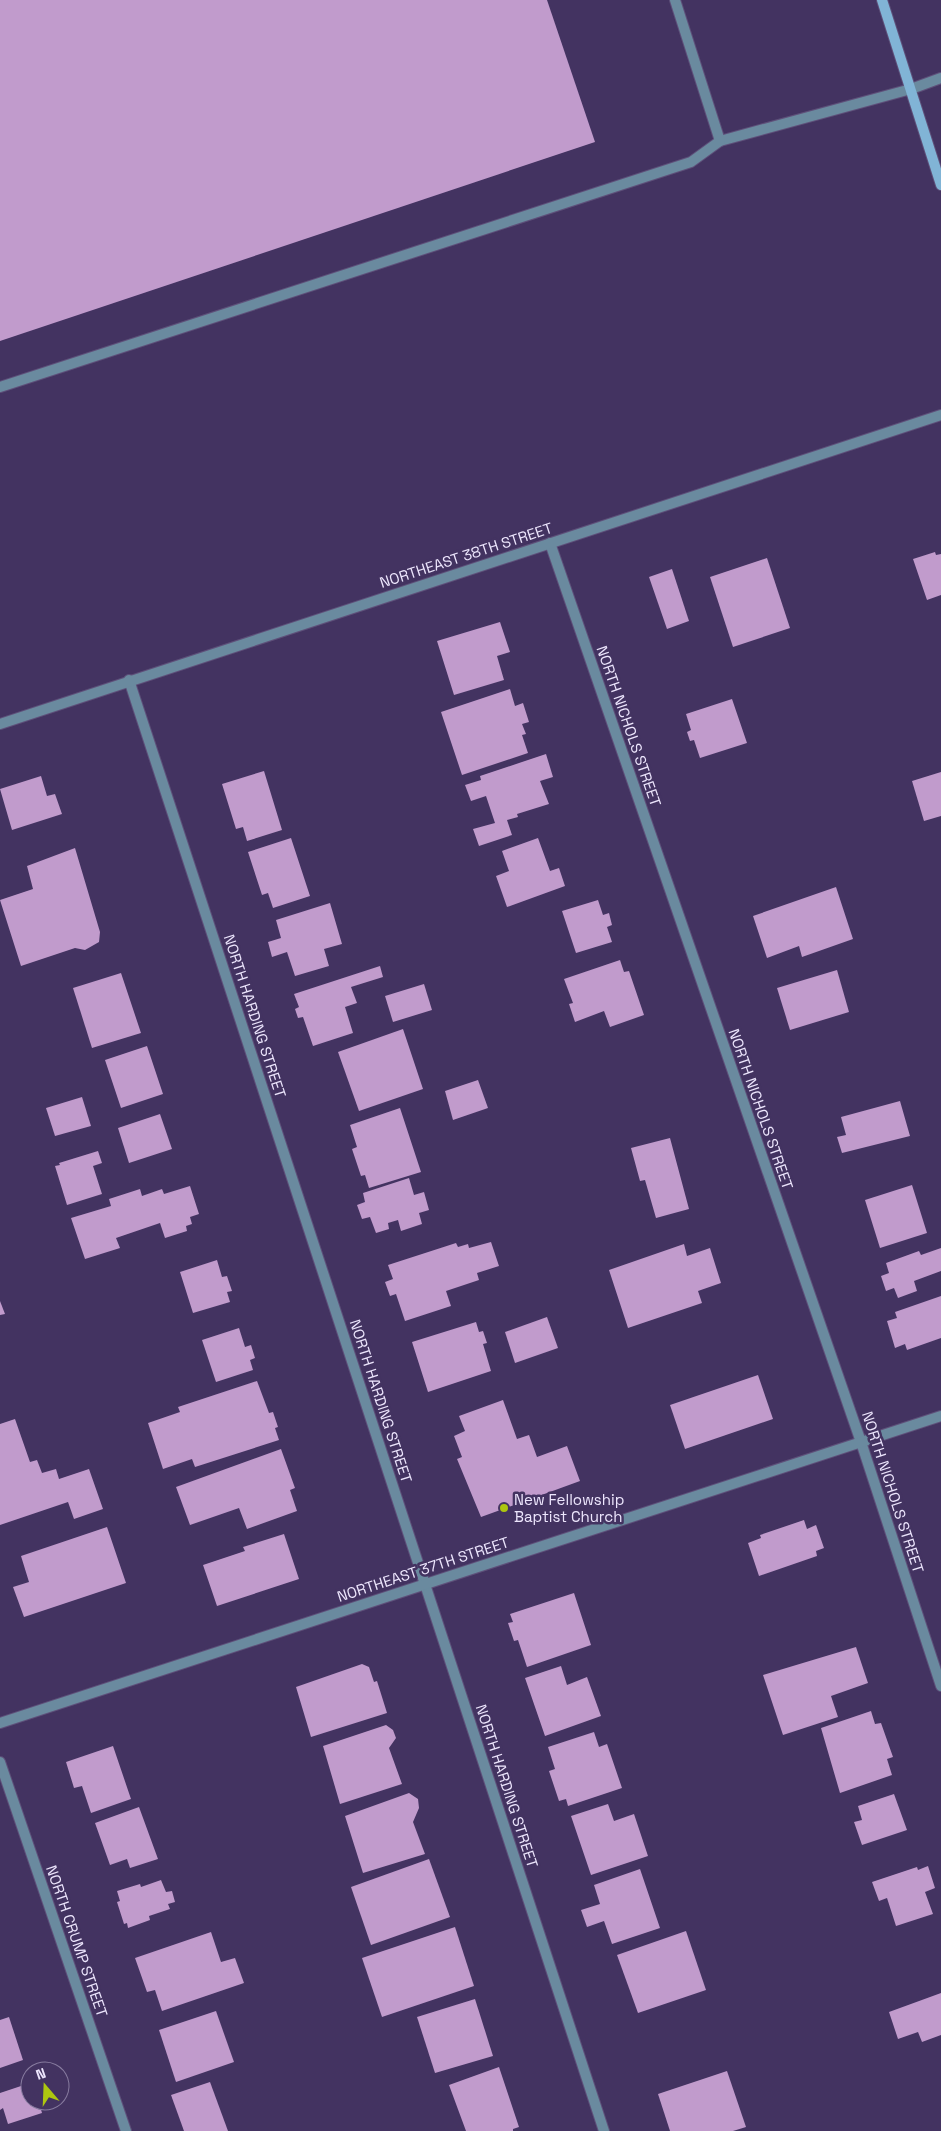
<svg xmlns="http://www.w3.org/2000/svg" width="941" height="2131" viewBox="0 0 941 2131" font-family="'Space Grotesk',sans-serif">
  <rect width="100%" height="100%" fill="#433361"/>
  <g fill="#c19bcc">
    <path d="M0,0H547L595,142L0,341Z"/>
    <path d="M935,552L936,555L941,554V595L927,600L913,559Z"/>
    <path d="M767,558L790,628L733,647L710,577Z"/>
    <path d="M672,569L689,621L667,629L649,577Z"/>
    <path d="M500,622L510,652L497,656L504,680L454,695L437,641Z"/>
    <path d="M510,689L515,706L523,703L529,722L522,724L526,734L522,735L528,753L462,775L441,712Z"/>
    <path d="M732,699L747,743L700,758L694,740L690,741L687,732L691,730L686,714Z"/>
    <path d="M546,754L553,777L540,781L549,804L517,814L518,817L507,820L512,835L479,846L473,829L495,823L486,796L471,801L465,785L481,780L480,776Z"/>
    <path d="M264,771L282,830L247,841L243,827L236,829L222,784Z"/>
    <path d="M941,772V816L924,821L912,781Z"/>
    <path d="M41,776L47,796L55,794L62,814L12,830L0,789Z"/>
    <path d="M291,838L310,896L273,908L268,893L262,895L248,852Z"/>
    <path d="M538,838L550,871L559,868L565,886L507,907L496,876L509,871L502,851Z"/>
    <path d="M75,848L100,932L99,942L85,950L75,948L21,966L0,900L33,889L27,866Z"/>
    <path d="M836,887L853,939L802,957L799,946L767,958L753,916Z"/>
    <path d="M598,900L603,915L609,913L612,925L607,927L612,942L576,953L562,911Z"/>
    <path d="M330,903L342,944L324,949L329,966L295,976L287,952L272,957L268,942L281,938L276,920Z"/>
    <path d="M620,960L624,972L629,971L644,1015L610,1027L604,1011L575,1022L569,1004L573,1003L564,979Z"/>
    <path d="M380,966L383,977L351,987L357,1003L345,1007L353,1033L313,1046L303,1017L298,1018L295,1009L299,1007L294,994Z"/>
    <path d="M837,970L849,1012L790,1030L777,988Z"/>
    <path d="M121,973L141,1033L92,1048L73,988Z"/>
    <path d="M424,984L432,1010L393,1022L385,996Z"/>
    <path d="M403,1029L423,1089L359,1111L338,1052Z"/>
    <path d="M147,1046L163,1094L121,1108L105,1060Z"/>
    <path d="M478,1080L488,1108L453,1120L445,1091Z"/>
    <path d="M82,1097L91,1126L55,1136L46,1108Z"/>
    <path d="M900,1101L910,1136L842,1153L837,1137L846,1135L841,1117Z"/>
    <path d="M400,1108L421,1172L369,1188L365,1175L361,1176L352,1149L357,1147L350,1125Z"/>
    <path d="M160,1114L172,1149L129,1163L118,1128Z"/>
    <path d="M670,1138L689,1209L656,1218L645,1180L640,1181L631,1148Z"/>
    <path d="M98,1151L102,1163L93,1166L102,1194L67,1205L55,1166L60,1165L59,1163Z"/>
    <path d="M409,1178L414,1195L424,1192L429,1210L419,1213L422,1224L401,1231L398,1220L388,1223L389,1229L376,1233L370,1217L362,1219L357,1205L365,1202L363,1193Z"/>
    <path d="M912,1185L927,1233L880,1248L865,1200Z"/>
    <path d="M190,1186L199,1214L190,1217L192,1224L186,1226L187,1231L165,1238L160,1223L116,1238L120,1248L85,1259L71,1218L111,1206L109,1199L140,1189L142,1196L162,1189L164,1194Z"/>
    <path d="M491,1242L499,1266L477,1273L479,1280L446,1291L451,1306L405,1321L396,1294L390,1296L385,1282L393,1279L388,1265L456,1243L458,1247L468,1244L469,1248Z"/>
    <path d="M684,1244L687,1256L710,1248L721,1283L698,1291L702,1303L628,1328L609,1270Z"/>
    <path d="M941,1248V1271L914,1281L917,1291L898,1298L894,1288L886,1291L881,1276L889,1273L886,1263L919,1251L921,1255Z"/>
    <path d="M217,1260L222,1277L227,1276L232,1291L227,1292L230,1302L193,1313L180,1272Z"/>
    <path d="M941,1296V1338L907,1350L905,1344L895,1348L887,1321L897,1318L895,1312Z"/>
    <path d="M0,1301L5,1314L0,1315Z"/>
    <path d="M547,1317L558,1348L515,1363L505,1332Z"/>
    <path d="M476,1322L479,1332L483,1331L487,1343L483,1344L491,1371L428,1392L412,1342Z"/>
    <path d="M239,1328L245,1347L251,1345L255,1358L250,1360L253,1370L216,1382L202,1340Z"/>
    <path d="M758,1375L773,1419L685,1449L670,1405Z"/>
    <path d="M257,1381L269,1413L273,1412L278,1427L275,1428L279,1440L195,1467L192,1459L163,1469L148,1423L180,1412L178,1407Z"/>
    <path d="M503,1400L517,1439L529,1435L537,1457L567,1446L580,1481L481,1517L457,1459L462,1457L454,1436L465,1431L459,1416Z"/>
    <path d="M15,1419L30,1462L37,1460L42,1473L56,1469L59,1479L89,1469L103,1509L74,1519L68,1502L0,1525V1424Z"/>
    <path d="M281,1449L295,1488L290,1490L297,1511L247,1529L239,1508L190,1525L176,1487Z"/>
    <path d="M804,1520L807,1529L816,1525L824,1548L816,1551L817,1556L759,1576L748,1543L761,1538L760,1535Z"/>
    <path d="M107,1527L126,1583L24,1617L13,1587L29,1582L21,1556Z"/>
    <path d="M284,1534L299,1579L217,1606L203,1565L245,1551L243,1547Z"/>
    <path d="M574,1593L591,1645L527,1667L518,1640L514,1641L508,1623L513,1622L510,1614Z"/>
    <path d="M856,1647L868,1683L831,1696L838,1717L783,1735L763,1675Z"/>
    <path d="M362,1664L369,1667L374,1682L377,1681L387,1713L311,1737L296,1687Z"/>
    <path d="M561,1666L567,1685L587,1677L601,1716L545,1736L525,1678Z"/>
    <path d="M871,1711L875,1724L881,1723L893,1757L887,1759L892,1775L840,1793L821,1728Z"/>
    <path d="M386,1725L393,1730L396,1738L389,1748L402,1784L340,1804L323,1746Z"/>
    <path d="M594,1732L599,1747L607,1744L622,1788L568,1806L566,1799L559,1801L549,1771L555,1769L548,1747Z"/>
    <path d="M113,1746L131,1799L91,1813L82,1786L74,1788L66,1762Z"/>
    <path d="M409,1793L418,1799L419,1808L413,1822L425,1854L363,1873L345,1816Z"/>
    <path d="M894,1794L907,1830L862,1845L854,1822L862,1820L858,1806Z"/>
    <path d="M608,1804L614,1821L634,1814L648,1856L591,1875L571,1816Z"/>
    <path d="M139,1807L158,1859L130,1868L127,1859L110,1865L95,1823Z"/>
    <path d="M429,1859L450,1917L371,1945L351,1887Z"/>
    <path d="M928,1866L935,1888L925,1892L933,1914L896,1926L887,1898L879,1901L872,1882L917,1867L918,1870Z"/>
    <path d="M640,1869L660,1928L612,1944L604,1921L587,1927L581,1910L600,1904L594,1885Z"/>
    <path d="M161,1880L166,1892L172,1891L175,1902L168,1904L170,1909L149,1916L150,1920L128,1928L127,1923L124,1924L117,1902L120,1901L117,1891L140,1884L141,1887Z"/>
    <path d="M455,1927L474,1986L382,2017L362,1958Z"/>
    <path d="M686,1931L706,1990L638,2013L617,1955Z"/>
    <path d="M211,1932L221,1962L235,1958L244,1983L162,2011L155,1990L147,1992L135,1958Z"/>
    <path d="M941,1993V2035L922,2042L918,2032L898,2039L889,2012Z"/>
    <path d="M475,1999L493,2056L435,2073L417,2017Z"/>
    <path d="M216,2011L234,2062L176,2082L159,2030Z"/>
    <path d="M9,2017L23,2060L0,2068V2020Z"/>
    <path d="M499,2067L519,2127L513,2129V2131H466L449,2085Z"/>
    <path d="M727,2071L746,2127L733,2131H670L658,2094Z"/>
    <path d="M210,2082L228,2131H184L171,2095Z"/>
    <path d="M30,2083V2101H51L40,2106L42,2113L8,2124L3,2108L0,2110V2093Z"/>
  </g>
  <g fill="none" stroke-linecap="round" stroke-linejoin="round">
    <g stroke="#5e507a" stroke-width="12">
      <g id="lane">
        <path d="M720,141L911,89"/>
        <path d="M0,387L691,162L720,141L675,0"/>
      </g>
    </g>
    <g stroke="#5e507a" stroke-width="12">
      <g id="street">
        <path d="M911,89L941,78"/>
        <path d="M550,543L861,1442L941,1686"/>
        <path d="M129,680L604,2131"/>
        <path d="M0,724L941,415"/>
        <path d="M0,1723L941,1416"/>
        <path d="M0,1762L126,2131"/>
      </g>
    </g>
    <g stroke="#5e507a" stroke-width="12">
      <path id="secondary" d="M882,0L941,185"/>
    </g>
    <use href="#lane" stroke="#6a8a9f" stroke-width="10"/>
    <use href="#street" stroke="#6a8a9f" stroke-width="10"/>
    <use href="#secondary" stroke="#81b4d6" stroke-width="10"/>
  </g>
  <circle fill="#adc610" stroke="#433361" stroke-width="2" cx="504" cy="1508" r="5"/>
  <g text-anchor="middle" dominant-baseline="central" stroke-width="5" stroke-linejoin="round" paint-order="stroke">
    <g font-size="15" fill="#ede6fd" stroke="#433361">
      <text transform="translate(466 555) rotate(-18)">NORTHEAST 38TH STREET</text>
      <text transform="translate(629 726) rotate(71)">NORTH NICHOLS STREET</text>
      <text transform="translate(255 1016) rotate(72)">NORTH HARDING STREET</text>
      <text transform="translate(761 1109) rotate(71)">NORTH NICHOLS STREET</text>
      <text transform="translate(381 1401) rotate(72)">NORTH HARDING STREET</text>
      <text transform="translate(893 1492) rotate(72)">NORTH NICHOLS STREET</text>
      <text transform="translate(423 1569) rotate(-18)">NORTHEAST 37TH STREET</text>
      <text transform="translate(507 1786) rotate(72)">NORTH HARDING STREET</text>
      <text transform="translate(77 1941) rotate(71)">NORTH CRUMP STREET</text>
    </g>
    <g font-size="15" fill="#ede6fd" stroke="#433361" text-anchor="start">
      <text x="514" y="1499">New Fellowship<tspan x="514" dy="17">Baptist Church</tspan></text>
    </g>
  </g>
  <g transform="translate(45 2086) rotate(341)"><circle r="24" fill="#433361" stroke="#877b9f"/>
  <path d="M0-4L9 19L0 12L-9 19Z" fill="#adc610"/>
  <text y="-8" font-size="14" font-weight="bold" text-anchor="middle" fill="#ede6fd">N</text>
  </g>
</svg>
